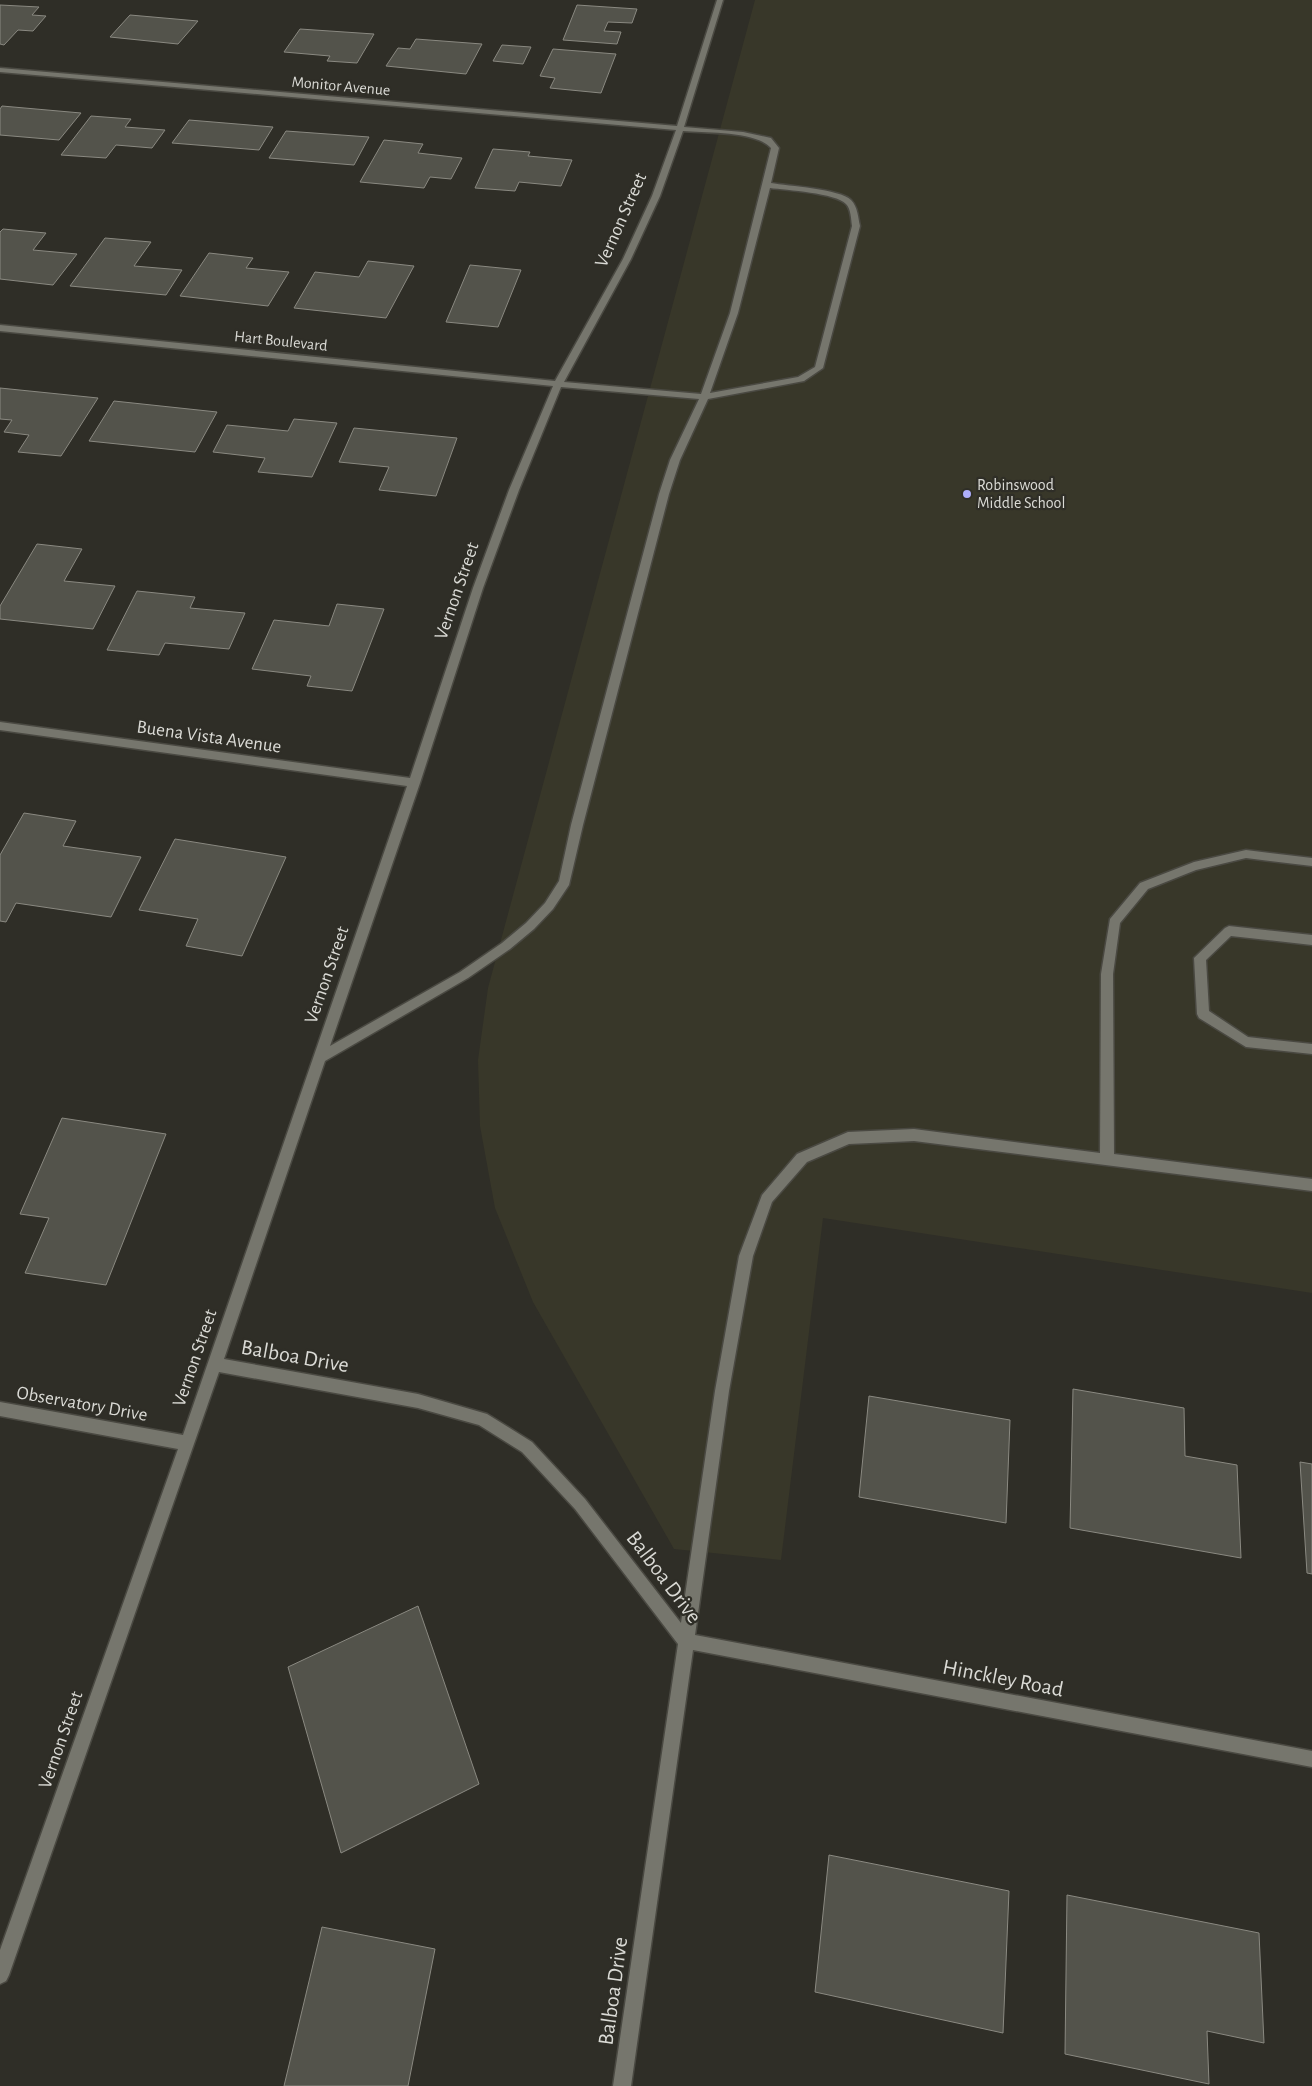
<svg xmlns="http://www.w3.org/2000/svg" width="1312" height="2086" viewBox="0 0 1312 2086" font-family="'Alegreya Sans',sans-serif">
  <rect width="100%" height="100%" fill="#2f2e27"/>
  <path fill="#383729" d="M755,0H1312V1293L823,1218L781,1560L674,1549L533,1302L495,1208L480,1126L478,1060L488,988Z"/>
  <g fill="#53534b" stroke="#8a8981">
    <path d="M0,5L39,7L32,15L46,16L33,31L18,30L4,45L0,44Z"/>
    <path d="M577,5L637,9L632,23L608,22L604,31L621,32L617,44L563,40Z"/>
    <path d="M130,15L198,21L178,44L110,37Z"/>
    <path d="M300,29L374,34L357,63L327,61L330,56L284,52Z"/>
    <path d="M416,39L482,44L466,74L386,66L398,48L410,49Z"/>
    <path d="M502,45L531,47L523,64L493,61Z"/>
    <path d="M553,49L616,54L601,93L550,88L555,78L540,76Z"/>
    <path d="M2,106L81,113L59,140L0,135V109Z"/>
    <path d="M91,116L131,119L125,127L165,130L152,148L116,145L106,158L61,155Z"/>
    <path d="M189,120L273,127L259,150L172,143Z"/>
    <path d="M286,131L369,137L354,165L269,158Z"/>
    <path d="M384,140L423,144L418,153L462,158L451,179L430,177L424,188L360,182Z"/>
    <path d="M493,149L530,152L528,156L572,160L561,186L519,182L515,191L475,188Z"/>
    <path d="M3,229L46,233L33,250L77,254L53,285L0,279V232Z"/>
    <path d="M105,238L151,242L134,266L182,270L166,295L70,286Z"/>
    <path d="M209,253L253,258L246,268L289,272L268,306L180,296Z"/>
    <path d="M368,261L414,266L386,318L294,308L315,272L359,277Z"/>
    <path d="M470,265L521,270L498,327L446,322Z"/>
    <path d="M0,388L98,398L61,456L18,452L29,435L4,432L12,420L0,419Z"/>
    <path d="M114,401L217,412L195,452L89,441Z"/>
    <path d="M294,419L337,423L312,477L258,472L265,458L213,452L227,425L288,431Z"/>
    <path d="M354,428L457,438L436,496L379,490L389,467L339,462Z"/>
    <path d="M37,544L82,549L64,581L115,586L93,629L0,619V606Z"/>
    <path d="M137,591L195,597L190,608L245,613L229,649L165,643L159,655L107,650Z"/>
    <path d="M337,604L384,609L352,691L307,686L311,676L252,669L274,620L329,626Z"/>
    <path d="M24,813L76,821L63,846L141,857L111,917L16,903L6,922L0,921V855Z"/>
    <path d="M175,839L286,857L242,956L186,946L198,919L139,910Z"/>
    <path d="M62,1118L166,1134L106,1285L25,1273L49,1218L20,1214Z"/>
    <path d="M1073,1389L1184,1408L1185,1456L1237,1465L1241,1558L1070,1528Z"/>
    <path d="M869,1396L1010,1420L1006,1523L859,1497Z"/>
    <path d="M1300,1462L1312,1464V1574L1307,1573Z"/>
    <path d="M418,1606L479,1784L341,1853L288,1667Z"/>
    <path d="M829,1855L1009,1891L1003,2033L815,1992Z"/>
    <path d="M1067,1895L1259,1933L1264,2043L1207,2031L1209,2084L1065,2054Z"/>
    <path d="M322,1927L435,1949L408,2086H284Z"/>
  </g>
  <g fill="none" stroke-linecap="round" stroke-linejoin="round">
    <g stroke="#4a4942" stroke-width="3">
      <g id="minor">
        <path d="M717,0H723L684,127L743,132L771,138L779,148L771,183C788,186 840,189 851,200C858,207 858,218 860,226L823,368L804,381L708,399L680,460L669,494L583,825L569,885L553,909L534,929L510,949L468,978L325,1061L224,1359L418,1394L487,1414L532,1442L585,1499L681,1623L715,1391L739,1256L762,1195L797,1154L848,1132L914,1129L1100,1153L1101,974L1110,919L1140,883L1194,862L1246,850L1312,858V866L1246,858L1196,870L1148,889L1120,923L1113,974L1114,1154L1312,1179V1191L914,1141L849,1144L807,1162L772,1202L753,1256L729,1391L695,1635L1312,1751V1767L693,1650L631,2086H613L678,1644L575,1509L522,1452L479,1425L418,1408L219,1372L9,1975L6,1981L0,1984V1950L178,1449L0,1416V1402L183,1435L407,786L0,730V722L410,778L473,588L509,490L553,386L0,331V325L555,381L623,259L652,196L676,130L0,72V68L677,126ZM683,131C706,133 756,131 771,148L730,313L701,394L564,382L631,259L660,196ZM770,188C786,190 836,193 846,204C851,209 851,219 852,226L815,367L798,377L710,393L738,313ZM561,387L699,399L670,460L659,494L571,825L559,881L545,903L526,923L502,943L460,972L330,1046L420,783L483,588L519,490Z"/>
        <path d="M1229,926L1312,935V945L1231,936L1206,960L1209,1011L1248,1037L1312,1044V1054L1246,1047L1199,1018L1197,1014L1194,958L1225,928Z"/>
      </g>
    </g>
    <use href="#minor" fill="#76766d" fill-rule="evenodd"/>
  </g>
  <circle fill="#aeaefb" stroke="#2f2e27" stroke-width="2" cx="967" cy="494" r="5"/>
  <g text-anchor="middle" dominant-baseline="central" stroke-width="4.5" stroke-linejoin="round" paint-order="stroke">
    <g font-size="16" fill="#dadad5" stroke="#2f2e27">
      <text transform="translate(341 86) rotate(5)">Monitor Avenue</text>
      <text transform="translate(281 341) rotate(6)">Hart Boulevard</text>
    </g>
    <g font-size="16" fill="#dadad5" stroke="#2f2e27" text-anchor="start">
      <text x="977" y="485">Robinswood<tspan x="977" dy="18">Middle School</tspan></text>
    </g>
    <g font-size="19" fill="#dadad5" stroke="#2f2e27">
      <text transform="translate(621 220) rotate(-66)">Vernon Street</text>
      <text transform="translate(457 591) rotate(-71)">Vernon Street</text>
      <text transform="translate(209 737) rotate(8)">Buena Vista Avenue</text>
      <text transform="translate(327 975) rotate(-71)">Vernon Street</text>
      <text transform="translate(195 1358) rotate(-71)">Vernon Street</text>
      <text transform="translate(82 1404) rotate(10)">Observatory Drive</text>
      <text transform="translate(61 1740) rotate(-71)">Vernon Street</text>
    </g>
    <g font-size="22" fill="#dadad5" stroke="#2f2e27">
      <text transform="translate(295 1356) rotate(10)">Balboa Drive</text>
      <text transform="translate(664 1577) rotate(53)">Balboa Drive</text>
      <text transform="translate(1003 1678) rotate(11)">Hinckley Road</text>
      <text transform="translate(613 1991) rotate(-82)">Balboa Drive</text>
    </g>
  </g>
</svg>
